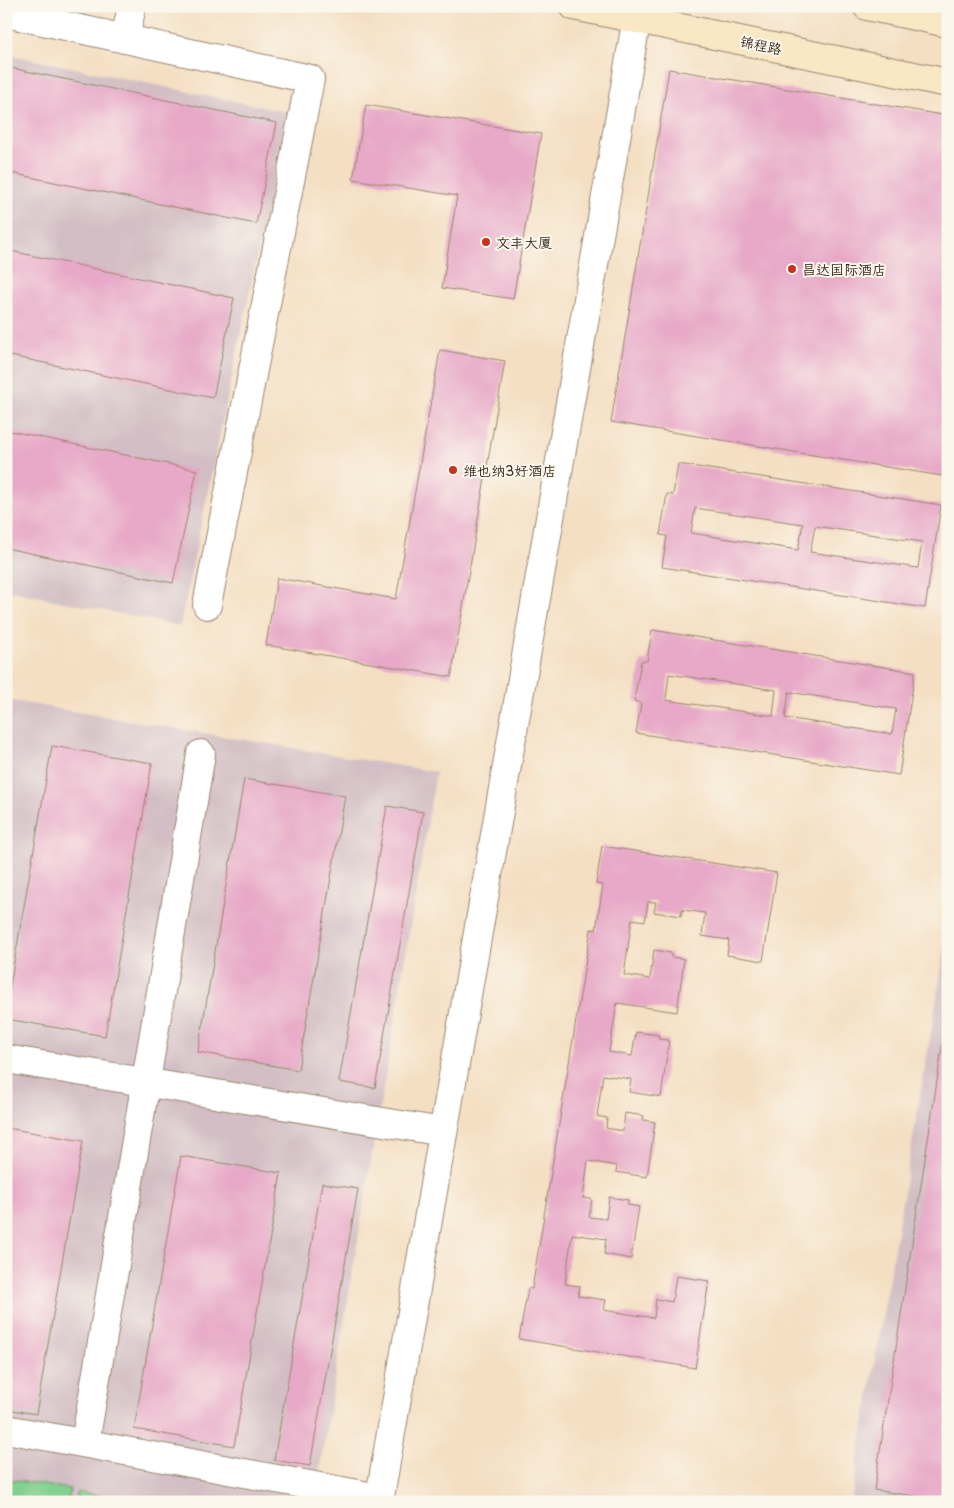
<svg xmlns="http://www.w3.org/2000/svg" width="954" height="1508" viewBox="0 0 954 1508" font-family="'Playpen Sans','LXGW WenKai TC',sans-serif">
  <rect width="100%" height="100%" fill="#fbf7ec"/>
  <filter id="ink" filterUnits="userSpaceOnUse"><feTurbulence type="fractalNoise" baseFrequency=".02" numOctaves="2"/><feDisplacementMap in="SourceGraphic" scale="10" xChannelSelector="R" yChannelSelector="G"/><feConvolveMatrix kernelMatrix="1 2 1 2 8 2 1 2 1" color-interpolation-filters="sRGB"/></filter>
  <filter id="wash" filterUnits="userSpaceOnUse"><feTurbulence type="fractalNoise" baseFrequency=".0096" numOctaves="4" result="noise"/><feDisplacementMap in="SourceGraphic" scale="20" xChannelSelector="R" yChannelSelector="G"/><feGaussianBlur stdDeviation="1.12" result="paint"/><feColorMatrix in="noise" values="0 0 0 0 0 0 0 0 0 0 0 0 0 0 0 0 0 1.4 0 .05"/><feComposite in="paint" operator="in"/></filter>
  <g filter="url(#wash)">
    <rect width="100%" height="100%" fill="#f4dfc3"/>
    <g fill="#d2bec4">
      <path d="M6,54L287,112L180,626L6,590Z"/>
      <path d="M6,700L436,772L314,1502H6Z"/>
      <path d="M948,932V1502H851Z"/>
    </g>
    <g fill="#82d190" stroke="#5e7e57">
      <path d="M6,1479L70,1489L68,1502H6Z"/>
      <path d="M77,1492L139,1502H76Z"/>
    </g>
    <g id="blocks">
      <g fill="#e7a9c7" fill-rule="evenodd">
        <path d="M6,67L277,123L256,224L6,172Z"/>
        <path d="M669,69L948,116V477L611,422Z"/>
        <path d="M366,105L541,134L513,299L442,288L457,196L353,179Z"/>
        <path d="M6,250L234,298L213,398L6,355Z"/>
        <path d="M440,350L505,361L451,677L266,645L277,578L396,599Z"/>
        <path d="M6,430L197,470L173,583L6,548Z"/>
        <path d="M678,464L941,505L925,608L662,567L667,536L660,535L667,494L673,495ZM695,508L803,524L798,550L691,533ZM815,526L922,542L918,568L810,552Z"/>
        <path d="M652,630L915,672L899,775L636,733L641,703L634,701L641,661H647ZM669,674L776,690L773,716L666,700ZM789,692L896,709L892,734L785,718Z"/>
        <path d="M52,746L152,763L105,1036L6,1019V1009Z"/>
        <path d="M244,779L345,796L298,1070L198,1052Z"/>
        <path d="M387,806L423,812L375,1088L339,1082Z"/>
        <path d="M602,846L777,873L763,961L727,955L729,940L702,936L705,913L682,910L681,916L654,912L656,902H648L645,921L632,919L624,975L650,979L654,950L671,953V957L684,959L677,1012L617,1003L609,1052L632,1056L636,1032L659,1035L658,1039L669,1040L661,1097L629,1092L631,1079L603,1075L597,1116L607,1118L606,1128L623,1131L625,1113L644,1116L643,1120L655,1122L647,1177L616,1172L617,1166L588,1161L583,1198L592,1199L589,1217L606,1219L609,1197L628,1200V1205L639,1207L631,1259L604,1254L606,1239L572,1234L565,1284L580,1286L578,1296L606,1300L604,1310L654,1318L656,1299L672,1302L676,1276L709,1281L695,1368L519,1339L528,1288L532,1289L591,929L596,930L603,885L596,884Z"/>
        <path d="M947,1016L948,1017V1501L874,1490Z"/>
        <path d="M6,1128L83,1141L36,1414L6,1409Z"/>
        <path d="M181,1156L281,1173L234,1446L134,1429Z"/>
        <path d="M322,1183L358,1189L310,1466L274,1460Z"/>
      </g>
    </g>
  </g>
  <g filter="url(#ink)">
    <use href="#blocks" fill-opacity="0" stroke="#988470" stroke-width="1"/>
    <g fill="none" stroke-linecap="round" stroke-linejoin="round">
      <g stroke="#988470" stroke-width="30">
        <g id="minor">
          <path d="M6,13L310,79L207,605"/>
          <path d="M125,39L132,6"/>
          <path d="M6,1059L443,1132"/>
          <path d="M6,1429L380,1498"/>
          <path d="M85,1443L201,754"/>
          <path d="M379,1502L639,6"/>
        </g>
      </g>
      <g stroke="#988470" stroke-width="30">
        <g id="secondary">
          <path d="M574,6L948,83"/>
          <path d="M867,6L948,23"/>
        </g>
      </g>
      <use href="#minor" stroke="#fff" stroke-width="28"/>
      <use href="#secondary" stroke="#fae7c3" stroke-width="28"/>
    </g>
  </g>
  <g fill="#c8321e" stroke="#fbf7ec" stroke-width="2">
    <circle cx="486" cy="242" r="5"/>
    <circle cx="792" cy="269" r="5"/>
    <circle cx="453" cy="470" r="5"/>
  </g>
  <g text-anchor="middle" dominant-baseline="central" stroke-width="4" stroke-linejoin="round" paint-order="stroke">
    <g font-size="14" fill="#3b2a1e" stroke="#fbf7ec">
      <text transform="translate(761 45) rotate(12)">锦程路</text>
    </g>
    <g font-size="14" fill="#3b2a1e" stroke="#fbf7ec" text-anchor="start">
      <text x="496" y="242">文丰大厦</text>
      <text x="802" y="269">昌达国际酒店</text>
      <text x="463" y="470">维也纳3好酒店</text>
    </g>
  </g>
  <rect width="954" height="1508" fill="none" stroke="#fbf7ec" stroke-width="25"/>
</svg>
